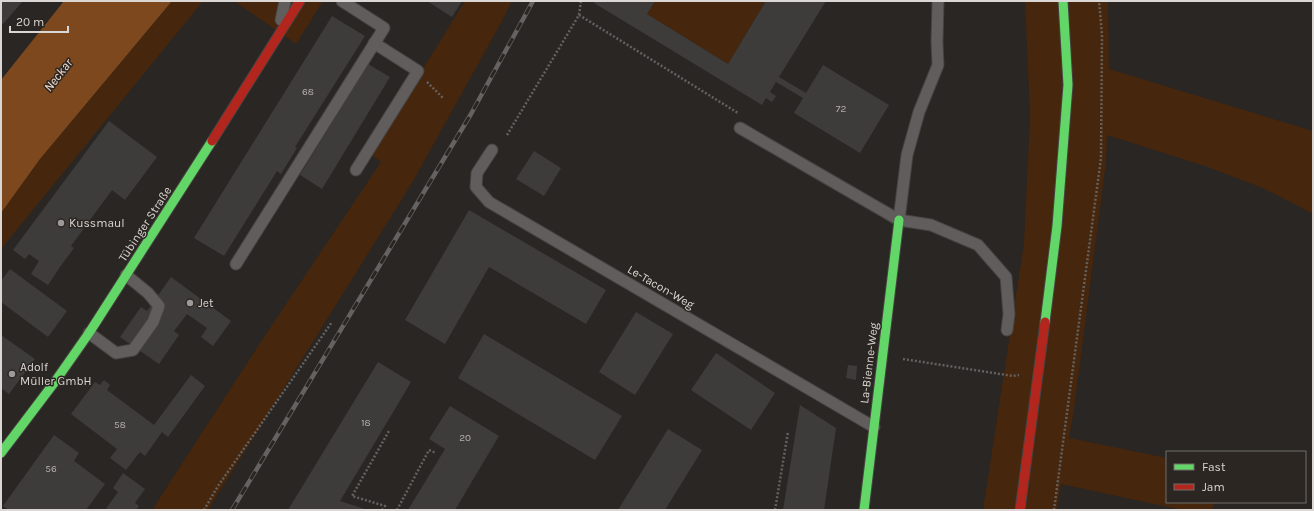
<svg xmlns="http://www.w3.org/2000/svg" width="1314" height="511" viewBox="0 0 1314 511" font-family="Karla,sans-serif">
  <rect width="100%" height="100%" fill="#292624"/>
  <g fill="#46260c">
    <path d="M172,1H203L1,249V213L40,159Z"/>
    <path d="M234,1H323L296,44Z"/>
    <path d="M465,1H512L502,21L412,183L208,510H152L262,340L381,162L370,154Z"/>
    <path d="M655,1H766L728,64L647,14Z"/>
    <path d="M1025,1H1108L1109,69L1313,131V214L1265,189L1208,167L1107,135L1106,162L1074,409L1069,438L1167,458V502H1214L1212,510H1182L1061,484L1057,510H983L1024,243L1030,117Z"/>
  </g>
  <path fill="#7d481d" d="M64,1H172L40,159L1,213V80Z"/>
  <g fill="#3e3c3a">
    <path d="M1,1H23L3,24L1,22Z"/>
    <path d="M427,1H462L452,17Z"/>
    <path d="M595,1H655L647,14L728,64L766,1H826L779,77L806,93L823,65L889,105L860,153L794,113L803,98L776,82L770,92L776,96L772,102L766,98L762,105L594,3Z"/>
    <path d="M332,16L365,36L295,147L297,148L281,174L277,171L224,256L194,238Z"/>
    <path d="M368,64L390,77L322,189L300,175Z"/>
    <path d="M109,121L157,157L125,200L112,190L71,246L74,248L60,267L48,285L31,274L39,261L29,254L25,259L13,250Z"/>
    <path d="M534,151L561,168L544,196L516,179Z"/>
    <path d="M469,210L606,290L586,324L489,267L445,344L405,320Z"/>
    <path d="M10,269L67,311L48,337L1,302V281Z"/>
    <path d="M171,277L231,321L213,346L201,337L207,328L187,314L174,331L179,335L159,364L120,337L141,307L147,311Z"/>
    <path d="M636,312L673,334L635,395L599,372Z"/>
    <path d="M484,334L622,416L595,460L458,378Z"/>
    <path d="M1,335L35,359L9,394L1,388Z"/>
    <path d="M716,353L775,393L751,430L691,390Z"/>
    <path d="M378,362L411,382L340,501L368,510H288Z"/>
    <path d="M848,365L857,366L856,380L846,378Z"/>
    <path d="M191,375L205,386L168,437L162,432L145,456L140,452L126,470L110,458L117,449L71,414L95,382L100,385L104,380L110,385L107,390L154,425Z"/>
    <path d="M800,405L836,428L824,510H783Z"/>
    <path d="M450,406L499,436L455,510H408L445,449L429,439Z"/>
    <path d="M668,429L702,450L665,510H618Z"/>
    <path d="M54,435L79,453L74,461L105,484L86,510H9L3,506Z"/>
    <path d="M123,473L145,489L135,503L139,506L136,510H105L118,492L113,488Z"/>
  </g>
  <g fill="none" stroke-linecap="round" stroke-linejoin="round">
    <g stroke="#464341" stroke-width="13">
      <g id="lane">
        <path d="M281,20L285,1"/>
        <path d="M740,128L899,220L931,225L978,245L1006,277L1009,314L1007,330"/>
        <path d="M492,150L477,173L476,187L489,202L874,427"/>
        <path d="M356,170L418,71L374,43"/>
        <path d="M899,220L907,155L919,112L938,65L937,42L938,1"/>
        <path d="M236,264L384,28L342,1"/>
        <path d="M89,333L116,353L133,350L153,322L159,306L148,293L126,275"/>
      </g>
    </g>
    <g stroke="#464341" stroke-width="11">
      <g id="fast">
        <path d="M1045,322L1057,226L1068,85L1063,1"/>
        <path d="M1,453L54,383L89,333L212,141"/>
        <path d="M864,510L899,220"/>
      </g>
    </g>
    <g stroke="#464341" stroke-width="11">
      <g id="jam">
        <path d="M212,141L300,1"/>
        <path d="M1020,510L1045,322"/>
      </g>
    </g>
    <g stroke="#646260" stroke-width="2.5" stroke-dasharray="2 2" stroke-linecap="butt">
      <path d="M579,15L738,113"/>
      <path d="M427,82L443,98"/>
      <path d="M507,135L579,15L581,1"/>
      <path d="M903,359L1013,376L1019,375"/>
      <path d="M204,510L218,486L332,322"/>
      <path d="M382,510L385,506L352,496L389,431"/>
      <path d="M397,510L429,450L436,453"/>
      <path d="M775,510L788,432"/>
      <path d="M1054,510L1101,158L1102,35L1099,1"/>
    </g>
    <use href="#lane" stroke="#605d5c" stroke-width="11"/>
    <use href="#fast" stroke="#63d668" stroke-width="9"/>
    <use href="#jam" stroke="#b3261e" stroke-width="9"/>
    <g stroke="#656361" stroke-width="4.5">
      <path id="rail" d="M232,510L471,114L533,1"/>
    </g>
    <use href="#rail" stroke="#2b2622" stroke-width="3" stroke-dasharray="9" stroke-linecap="butt"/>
  </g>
  <g fill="#9d9996" stroke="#2b2622" stroke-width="1.5">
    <circle cx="61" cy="223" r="4"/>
    <circle cx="190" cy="303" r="4"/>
    <circle cx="12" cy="374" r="4"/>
  </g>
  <g text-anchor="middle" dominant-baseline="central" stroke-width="3" stroke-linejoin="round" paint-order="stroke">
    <g font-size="10" fill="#b4b0ae">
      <text x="308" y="92">68</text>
      <text x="841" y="109">72</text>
      <text x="366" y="423">18</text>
      <text x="120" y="425">58</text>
      <text x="465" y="438">20</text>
      <text x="51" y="469">56</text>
    </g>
    <g font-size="12" fill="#dbd7d4" stroke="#2b2622" text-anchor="start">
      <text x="69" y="223">Kussmaul</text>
      <text x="198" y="303">Jet</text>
      <text x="20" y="367">Adolf<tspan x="20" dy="14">Müller GmbH</tspan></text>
    </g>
    <g font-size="12" fill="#dbd7d4" stroke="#2b2622">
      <text transform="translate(145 224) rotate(-57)">Tübinger Straße</text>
      <text transform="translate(661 287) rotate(30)">Le-Tacon-Weg</text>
      <text transform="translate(869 363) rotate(-83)">La-Bienne-Weg</text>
    </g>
    <g font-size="13" font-style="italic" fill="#f5dfd1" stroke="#2b2622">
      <text transform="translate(58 75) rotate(-52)">Neckar</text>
    </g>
  </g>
  <rect width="1314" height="511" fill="none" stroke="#dbd7d4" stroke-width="4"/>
  <rect x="1166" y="451" width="140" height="52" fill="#2b2622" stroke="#716d69"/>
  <rect x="1174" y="464" width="20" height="6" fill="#63d668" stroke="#716d69"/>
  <text x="1202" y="471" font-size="12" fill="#dbd7d4">Fast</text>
  <rect x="1174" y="484" width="20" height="6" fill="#b3261e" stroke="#716d69"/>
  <text x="1202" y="491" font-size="12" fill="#dbd7d4">Jam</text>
  <path d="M10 26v6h58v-6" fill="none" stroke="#dbd7d4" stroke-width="2"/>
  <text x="16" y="26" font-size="12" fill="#dbd7d4" stroke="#2b2622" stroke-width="3" paint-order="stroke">20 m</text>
</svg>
